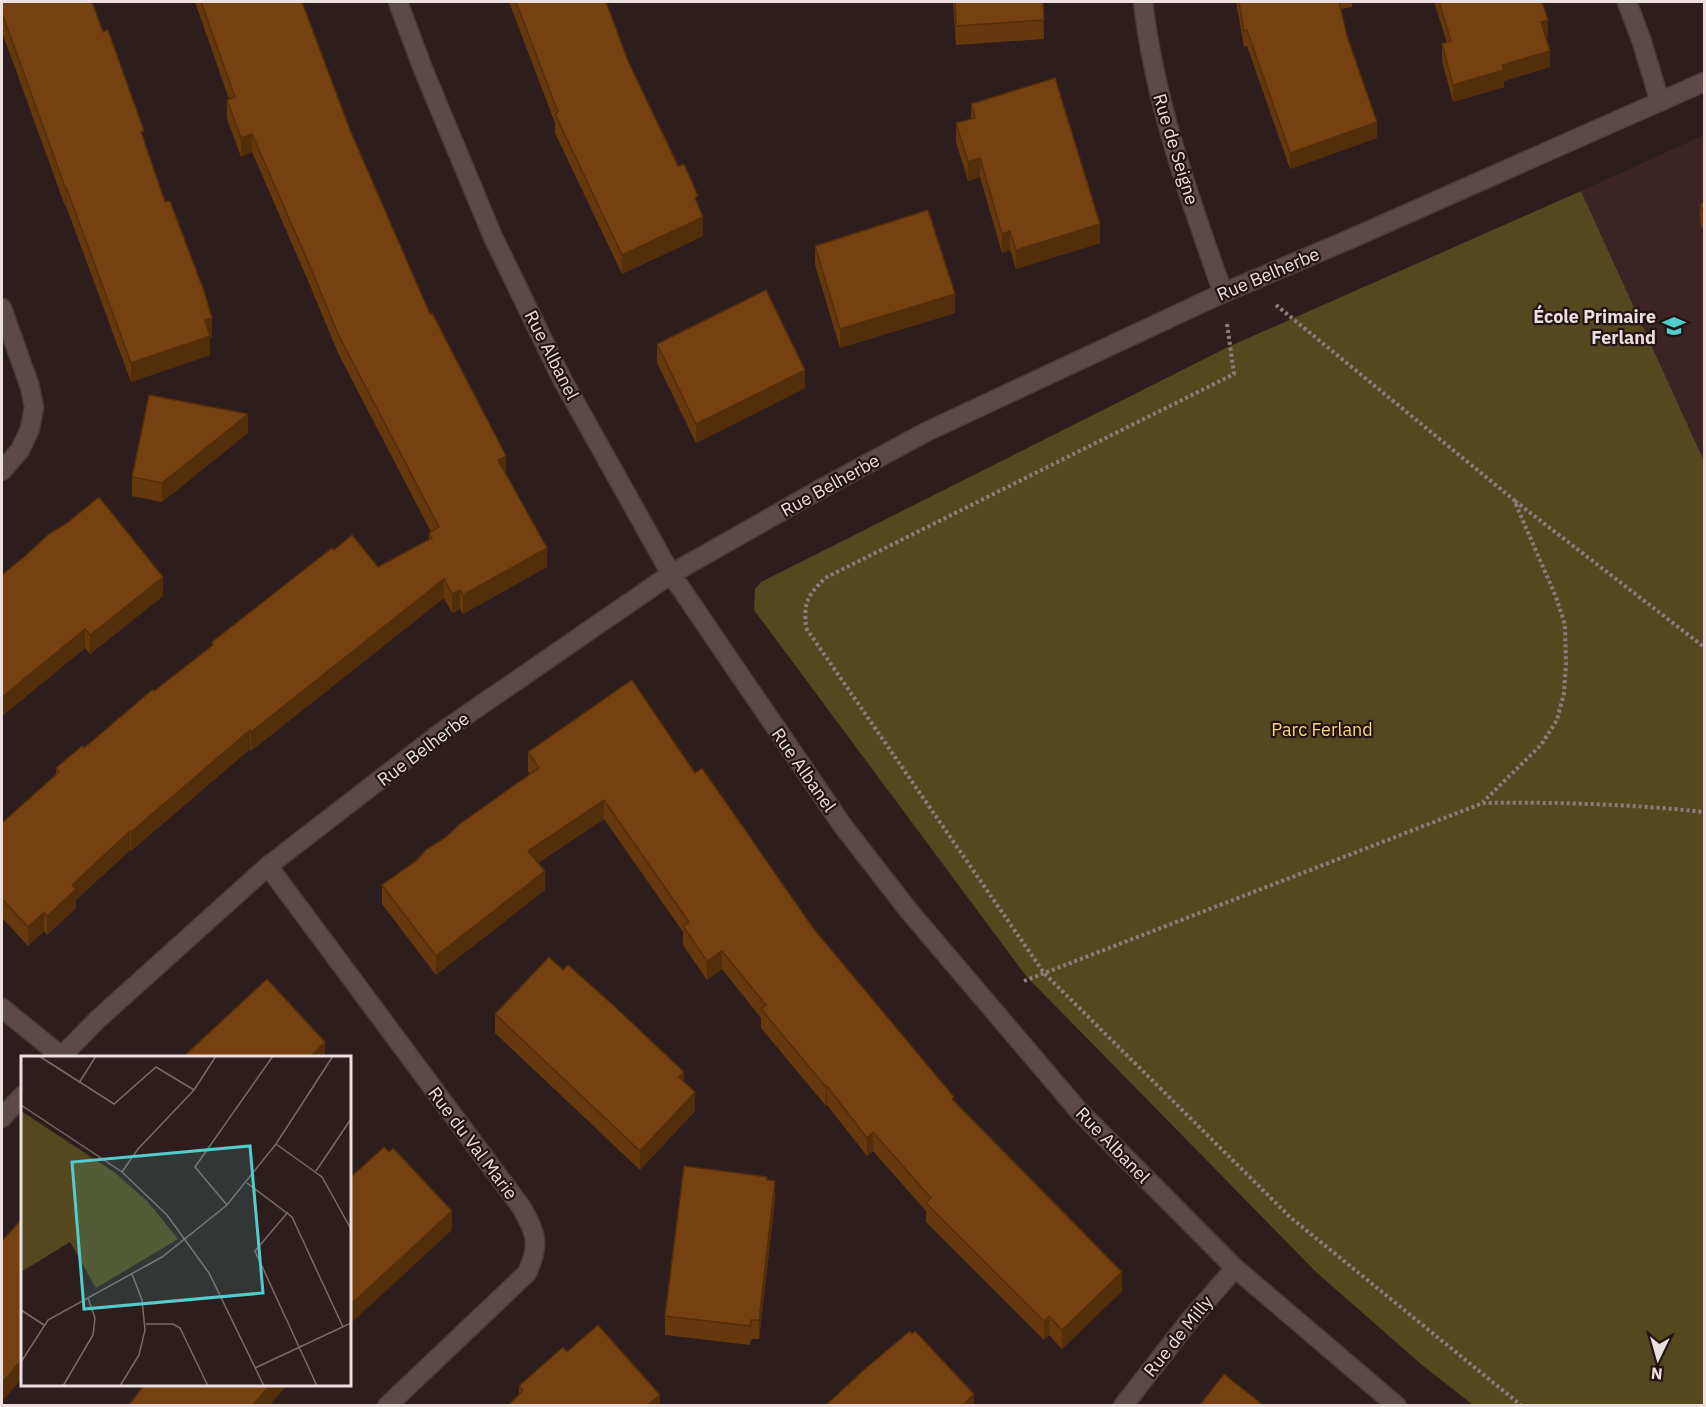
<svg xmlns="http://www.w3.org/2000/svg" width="1706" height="1407" viewBox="0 0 1706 1407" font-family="'IBM Plex Sans',sans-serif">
  <rect width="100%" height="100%" fill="#2d1d1c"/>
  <path fill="#3b2423" d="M1704,135V461L1581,191Z"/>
  <path fill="#55471e" d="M1581,191L1704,461V1405H1473L1422,1365L1316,1272L1026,976L754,610L755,589L761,582L1228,347Z"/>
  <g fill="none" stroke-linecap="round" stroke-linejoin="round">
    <g stroke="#483b3a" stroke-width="21">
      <g id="street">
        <path d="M398,2L423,69L493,237L562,379L671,574L843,826L909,911L1079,1111L1235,1268L1397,1406"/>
        <path d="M1143,2C1155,104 1189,196 1223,293"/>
        <path d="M1627,2L1642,42L1660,102"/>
        <path d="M2,308L30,387L34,407L30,429L20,450L2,471"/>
        <path d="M268,866L522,1208C537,1236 540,1244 527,1273L387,1406"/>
        <path d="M2,1008L61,1056"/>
        <path d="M60,1058L97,1020L268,866L439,734L671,574L828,485L926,432L1223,293L1348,240L1704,82"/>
        <path d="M2,1118L22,1096"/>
        <path d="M1123,1406L1190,1320L1235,1268"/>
      </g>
    </g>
    <g stroke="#8b7e7d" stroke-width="4" stroke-dasharray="3 3" stroke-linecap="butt">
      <path d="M1276,305L1514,500L1556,597L1565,625L1566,664L1564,693L1557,720L1541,745L1483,802"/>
      <path d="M1227,324L1234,374L825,578C806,598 804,601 806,628L1044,973L1290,1217L1522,1406"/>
      <path d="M1515,501L1704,647"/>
      <path d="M1024,981L1483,803C1557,802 1631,804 1704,812"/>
    </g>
    <use href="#street" stroke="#5c4948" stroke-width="18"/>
  </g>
  <g fill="#65380e">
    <path d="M2,2L103,32L144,140L212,337L210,338V355L131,382L66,206H65L2,32Z"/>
    <path d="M195,2H302L350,130L430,314L506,474L547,567L463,614L460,609L452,613L444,598L251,751L250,749L131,851L130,850L76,900V908L47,935L44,931L28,946L2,918V823L56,774V768L84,748L154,691L212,647V642L334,550L378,567L429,540V533L431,532L338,353L309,283L252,152L241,157L227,119V100L229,99Z"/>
    <path d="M509,2H606L628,61L698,205L703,236L622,274L555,133V123Z"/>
    <path d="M953,2H1043L1044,39L956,45Z"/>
    <path d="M1236,2H1352V7L1341,9L1347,36L1377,138L1290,169L1247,46L1244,47Z"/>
    <path d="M1434,2H1542L1548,37L1546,38L1550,67L1504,81V87L1453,102L1442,61V44L1447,43Z"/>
    <path d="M971,104L1100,243L1016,269L1010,250L1002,253L980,177L968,181L956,142V123L971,119Z"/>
    <path d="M1704,202V232L1700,223V204Z"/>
    <path d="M815,246L955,313L840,348L815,265Z"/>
    <path d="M657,344L805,388L696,443L657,363Z"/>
    <path d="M248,433L162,502L132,496V477Z"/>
    <path d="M2,575L163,596L90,654L85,648L2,716Z"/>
    <path d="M528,752L695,773L813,928L954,1101L1122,1291L1062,1349L1049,1335L1044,1340L926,1222V1211L873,1151L867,1156L827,1105L826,1106L761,1028V1018L722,969L707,980L683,945V932L604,819L538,863L545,890L436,975L382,904V885L530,775L528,771Z"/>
    <path d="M495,1014L684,1081L695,1111L640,1170L495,1033Z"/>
    <path d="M767,1180L775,1200L759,1339H751L750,1345L665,1335V1316Z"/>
    <path d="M567,1352L660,1406L519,1394V1386Z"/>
  </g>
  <g fill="#532e0b">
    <path d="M1548,20V37L1541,39V22Z"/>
    <path d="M1550,51V67L1504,81V87L1453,102V85L1502,65Z"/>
    <path d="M1377,122V138L1290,169V153Z"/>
    <path d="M252,134V152L241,157V138Z"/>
    <path d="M980,158V177L968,181V162Z"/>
    <rect x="65" y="187" width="1" height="19"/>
    <path d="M703,217V236L622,274V255Z"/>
    <path d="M1100,224V243L1016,269V250Z"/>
    <path d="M1010,231V250L1002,253V234Z"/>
    <path d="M955,294V313L840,348V329Z"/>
    <path d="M212,318V337L210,338V355L131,382V363L205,320Z"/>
    <path d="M805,370V388L696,443V424Z"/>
    <path d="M248,414V433L162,502V483Z"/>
    <path d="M506,456V475L498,460Z"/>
    <path d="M547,548V567L463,614V595Z"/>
    <path d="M163,577V596L90,654V635Z"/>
    <path d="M444,579V598L251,751V732Z"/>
    <path d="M460,590V609L452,613V594Z"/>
    <path d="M85,629V648L2,716V697Z"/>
    <path d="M250,730V749L131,851V832Z"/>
    <path d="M604,800V819L528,869V851Z"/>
    <path d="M130,831V850L76,900V908L47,935V916L72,885Z"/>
    <path d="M545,871V890L436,975V956Z"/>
    <path d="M44,912V931L28,946V927Z"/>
    <path d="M722,951V969L707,980V961Z"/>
    <path d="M325,1042V1058H309Z"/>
    <path d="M684,1072V1091L679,1077Z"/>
    <path d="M827,1086V1105L826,1106V1087Z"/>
    <path d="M695,1092V1111L640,1170V1151Z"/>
    <path d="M873,1132V1151L867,1156V1138Z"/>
    <path d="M775,1181V1200L759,1339V1320Z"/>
    <path d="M452,1211V1230L350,1324V1305Z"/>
    <path d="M1122,1272V1291L1062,1349V1330Z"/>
    <path d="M1049,1316V1335L1044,1340V1321Z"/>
    <path d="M22,1359V1378L2,1402V1383Z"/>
    <path d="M271,1384H288L269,1406H252Z"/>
    <path d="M974,1394V1406H962Z"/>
    <path d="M660,1395V1406H648V1405Z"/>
  </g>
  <g fill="#764110" stroke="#532e0b" stroke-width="1.5">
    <path d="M2,2H92L103,32L108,30L144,131L141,132L165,202L170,201L204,291L212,318L205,320L210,336L131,363L66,187H65L2,13Z"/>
    <path d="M201,2H302L350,130L430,314L432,313L506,456L498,460L547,548L463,595L460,590L452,594L444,579L251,732L250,730L131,832L130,831L72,885L76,889L47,916L44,912L28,927L2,899V823L59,772L56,768L82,746L84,748L152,690L154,691L213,645L212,642L332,548L334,550L352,535L378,567L432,538L429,533L439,527L338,334L309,264L252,134L241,138L227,100L235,97Z"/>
    <path d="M516,2H606L628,61L678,166L684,164L698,196L695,198L703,217L622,255L555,114L558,112Z"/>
    <path d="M955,2H1043L1044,20L956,26Z"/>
    <path d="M1239,2H1339L1347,36L1377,122L1290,153L1247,30L1244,31Z"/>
    <path d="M1439,2H1542L1548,20L1541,22L1550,51L1502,65L1504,70L1453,85L1442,44L1451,41Z"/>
    <path d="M1055,78L1100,224L1016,250L1010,231L1002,234L980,158L968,162L956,123L975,118L971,104Z"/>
    <path d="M1704,202V213L1700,204Z"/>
    <path d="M928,210L955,294L840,329L815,246Z"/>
    <path d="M766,290L805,370L696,424L657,344Z"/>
    <path d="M149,395L248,414L162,483L132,477Z"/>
    <path d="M99,497L163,577L90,635L85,629L2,697V575L24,557L49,534L67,523Z"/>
    <path d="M632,680L695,773L702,768L813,928L954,1097L952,1099L1122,1272L1062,1330L1049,1316L1044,1321L926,1203L931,1198L873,1132L867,1138L827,1086L826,1087L761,1009L766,1005L722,951L707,961L683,926L689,922L604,800L528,851L545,871L436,956L382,885L416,861L427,849L445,838L461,823L539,768L528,752Z"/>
    <path d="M549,957L563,970L568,965L613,1005L684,1072L679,1077L695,1092L640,1151L495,1014Z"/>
    <path d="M267,979L325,1042L309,1058H182Z"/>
    <path d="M384,1147L389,1152L393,1148L452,1211L350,1305V1178Z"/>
    <path d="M684,1166L767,1177V1180L775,1181L759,1320H751L750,1326L665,1316Z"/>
    <path d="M22,1219V1359L2,1383V1241Z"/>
    <path d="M598,1325L660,1395L648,1405L649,1406H508L523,1390L519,1386L563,1347L567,1352Z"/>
    <path d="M910,1331L912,1334L915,1331L974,1394L962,1406H825L866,1368Z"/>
    <path d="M1224,1374L1264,1406H1199Z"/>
    <path d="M145,1384H271L252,1406H128Z"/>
  </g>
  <defs>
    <g id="school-bare" transform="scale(1.8)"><path d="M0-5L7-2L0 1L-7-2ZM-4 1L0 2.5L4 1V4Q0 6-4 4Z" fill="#52cdcc" stroke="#231413" stroke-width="2.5" paint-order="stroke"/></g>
  </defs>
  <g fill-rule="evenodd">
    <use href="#school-bare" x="1674" y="326"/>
  </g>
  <g text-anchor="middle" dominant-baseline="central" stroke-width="4.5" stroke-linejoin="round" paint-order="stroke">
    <g font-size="18" fill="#ebe0df" stroke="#231413">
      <text transform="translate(1176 149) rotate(73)">Rue de Seigne</text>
      <text transform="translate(1268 274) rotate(-23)">Rue Belherbe</text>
      <text transform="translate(552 355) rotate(63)">Rue Albanel</text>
      <text transform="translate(830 485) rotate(-29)">Rue Belherbe</text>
      <text transform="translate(423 749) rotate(-37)">Rue Belherbe</text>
      <text transform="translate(804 770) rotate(55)">Rue Albanel</text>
      <text transform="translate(473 1143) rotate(53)">Rue du Val Marie</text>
      <text transform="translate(1113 1145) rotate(46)">Rue Albanel</text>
      <text transform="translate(1178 1336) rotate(-51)">Rue de Milly</text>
    </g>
    <g font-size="18" font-weight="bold" fill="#ebe0df" stroke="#231413" text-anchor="end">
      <text x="1656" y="316">École Primaire<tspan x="1656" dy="21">Ferland</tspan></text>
    </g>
    <g font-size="18" fill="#f9d974" stroke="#231413">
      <text x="1322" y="729">Parc Ferland</text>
    </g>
  </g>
  <g transform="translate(21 1056)">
    <rect width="330" height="330" fill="#2d1d1c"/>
    <path d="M0,55L93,116L126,145L157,183L75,232L49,186L0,216Z" fill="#55471e"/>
    <path fill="none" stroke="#796b6a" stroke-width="1.5" d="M18,0L93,48L135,11L173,34M58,27L75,0M0,49L101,116L146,159L188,217L243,330M255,88L301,121L330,173M295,115L330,63M101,116L117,93L173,34L195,0M226,127L271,161L322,271M206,149L174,111L252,0M267,156L234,195L296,330M0,254L23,269M125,268H152L159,272L187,330M0,306L27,264L141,201L206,149L255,88L312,0M234,312L330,267M42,330L72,279L74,262L67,242M99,330L118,299L124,274L121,244L111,218"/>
    <path fill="#52cdcc" fill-opacity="0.15" stroke="#52cdcc" stroke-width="3" d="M229,90L242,237L63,253L51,106Z"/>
    <rect width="330" height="330" fill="none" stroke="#ebe0df" stroke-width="3"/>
  </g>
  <rect width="1706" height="1407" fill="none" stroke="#ebe0df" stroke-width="6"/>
  <g transform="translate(1658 1359) rotate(185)" stroke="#231413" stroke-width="4.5" paint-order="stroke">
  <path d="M0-4.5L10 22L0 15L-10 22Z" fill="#ebe0df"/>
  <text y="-9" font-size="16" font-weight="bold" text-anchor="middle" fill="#ebe0df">N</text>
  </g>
</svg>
